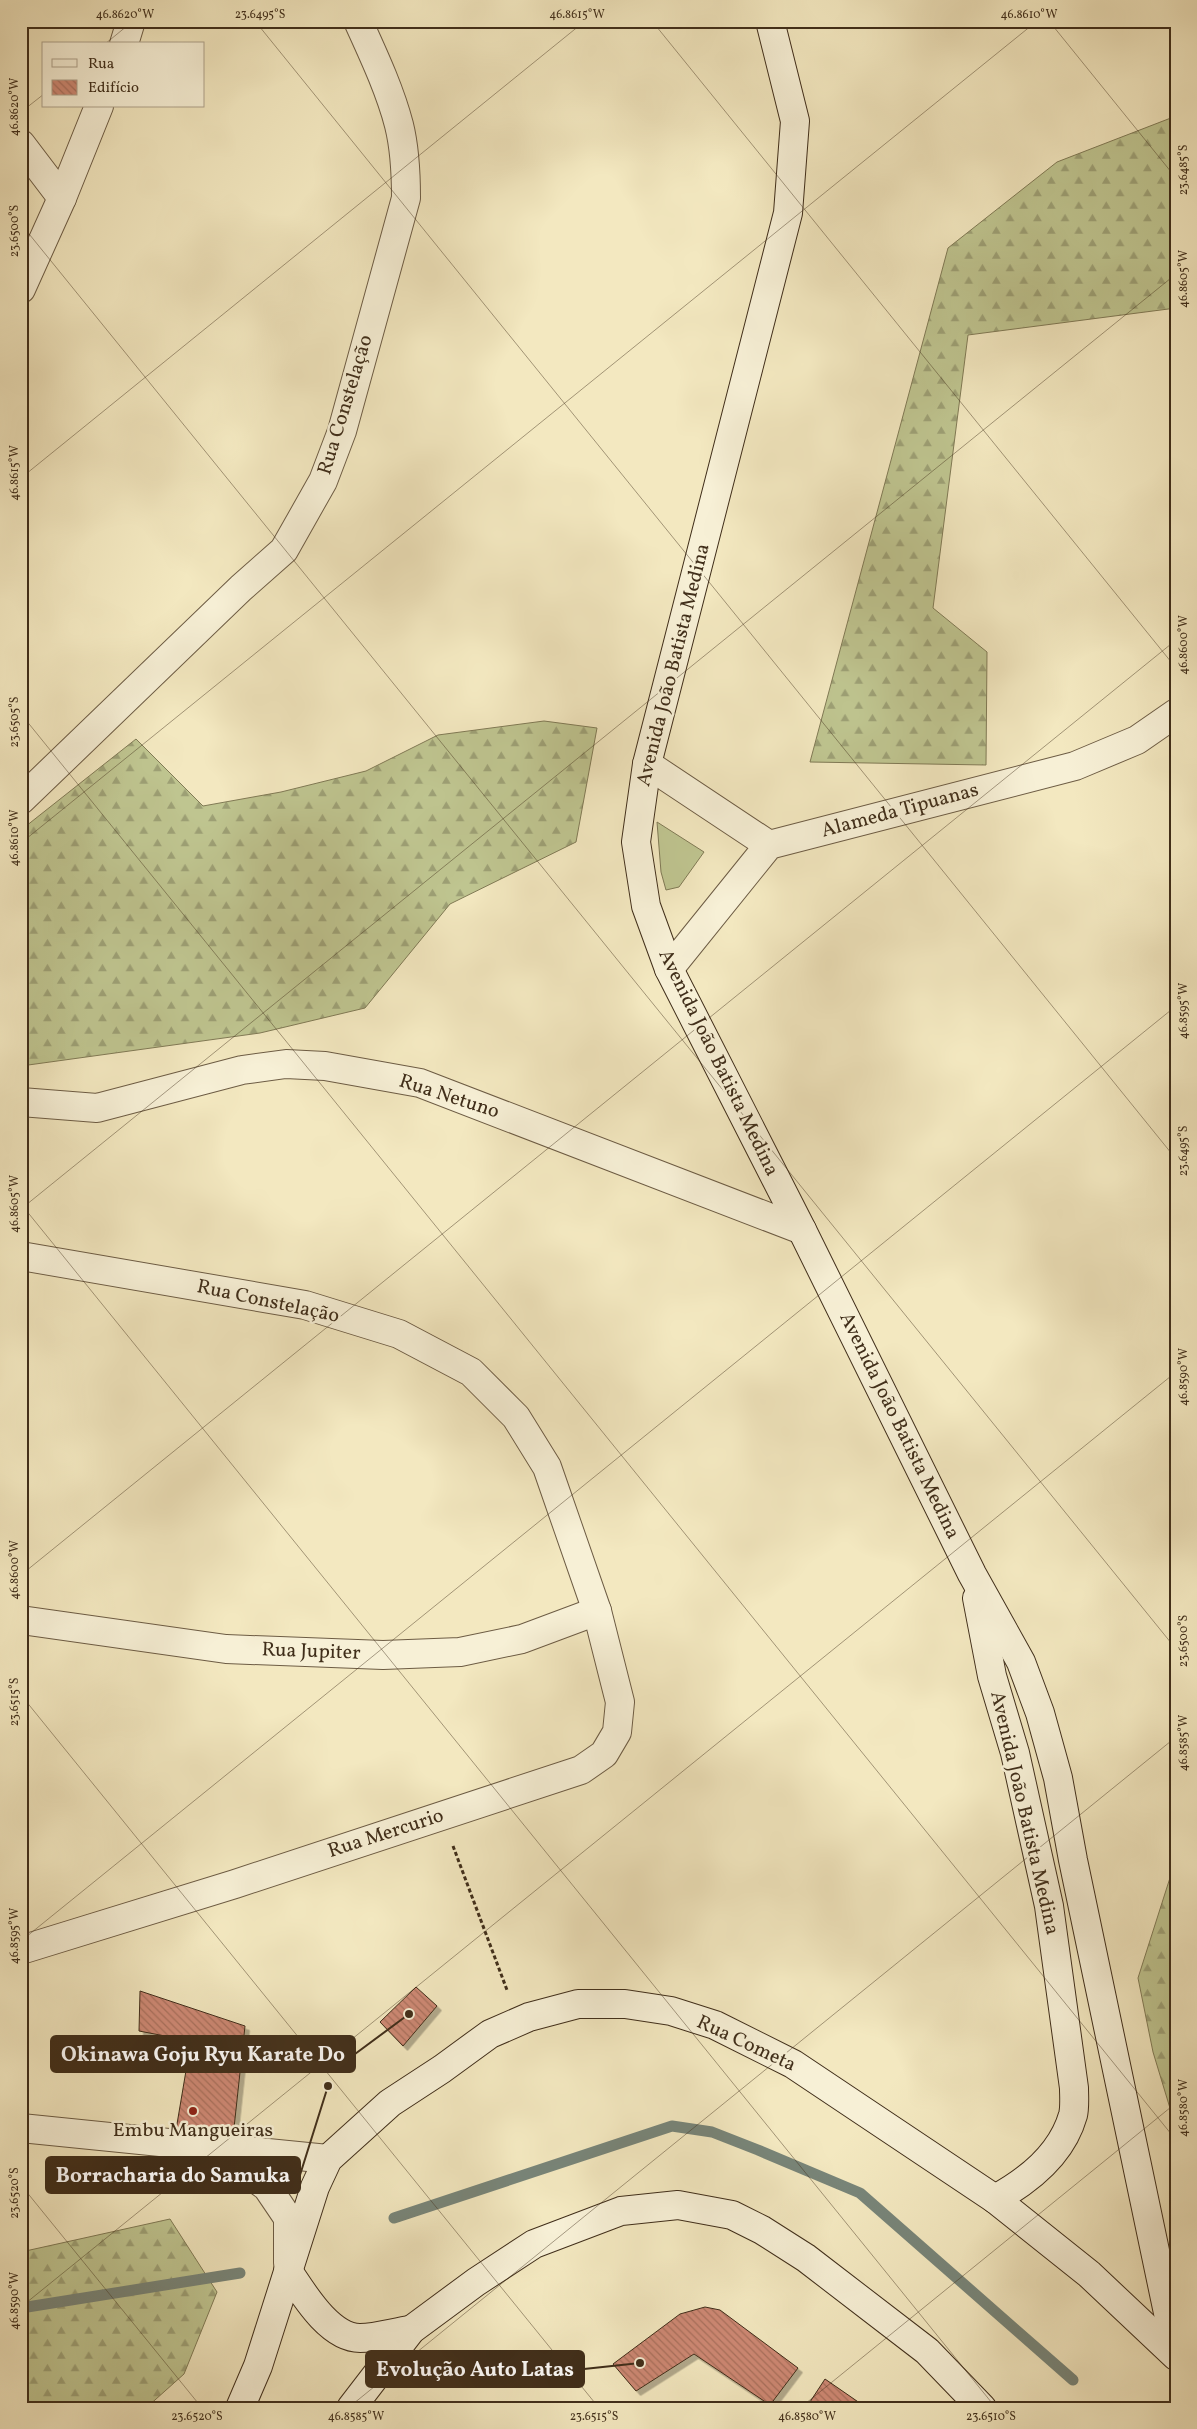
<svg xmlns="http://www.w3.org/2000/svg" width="1197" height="2429" viewBox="0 0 1197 2429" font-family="Vollkorn,serif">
  <defs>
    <pattern id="forest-firs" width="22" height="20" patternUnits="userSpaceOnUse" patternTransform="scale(1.25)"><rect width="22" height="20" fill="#bfc590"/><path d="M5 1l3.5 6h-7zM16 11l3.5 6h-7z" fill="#9da075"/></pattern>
    <pattern id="building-back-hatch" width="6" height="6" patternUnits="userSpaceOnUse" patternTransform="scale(1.25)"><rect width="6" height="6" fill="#ce8974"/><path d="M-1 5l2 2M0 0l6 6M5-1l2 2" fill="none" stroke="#a9705e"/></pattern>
    <filter id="shadow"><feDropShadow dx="4.5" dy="4.5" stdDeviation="0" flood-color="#0004"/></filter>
  </defs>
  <rect width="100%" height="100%" fill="#f3e8c0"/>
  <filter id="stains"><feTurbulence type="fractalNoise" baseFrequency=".004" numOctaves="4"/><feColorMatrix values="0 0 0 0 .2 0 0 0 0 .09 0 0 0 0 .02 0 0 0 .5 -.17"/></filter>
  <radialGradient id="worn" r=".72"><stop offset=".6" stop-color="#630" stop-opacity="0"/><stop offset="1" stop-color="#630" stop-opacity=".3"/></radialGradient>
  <path fill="#bfc590" stroke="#807a55" d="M657,822L704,852L679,887L666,890L661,872Z"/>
  <g fill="url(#forest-firs)" stroke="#807a55">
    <path d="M1176,116V308L968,335L933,608L987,652L986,765L810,762L948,248L1057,162Z"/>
    <path d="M544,721L597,728L576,842L450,904L365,1008L260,1033L21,1066V830L136,739L203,806L281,792L366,771L438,735Z"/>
    <path d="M1176,1859V2128L1153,2052L1138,1978Z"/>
    <path d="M170,2219L217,2292L184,2374L146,2408H21V2252Z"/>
  </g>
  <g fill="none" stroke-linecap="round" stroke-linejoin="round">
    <g stroke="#788579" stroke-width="11">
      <path d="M394,2218L672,2126L712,2132L758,2150L860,2193L1073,2380"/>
      <path d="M21,2308L240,2273"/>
    </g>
  </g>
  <g fill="url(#building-back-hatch)" stroke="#402e1a" filter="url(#shadow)">
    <path d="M416,1987L437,2006L403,2046L380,2022Z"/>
    <path d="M140,1991L245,2026L234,2128L176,2130L191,2041L139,2031Z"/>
    <path d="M705,2307L720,2310L798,2368L770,2405L694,2354L636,2391L613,2364L680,2314Z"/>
    <path d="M825,2379L867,2408H806Z"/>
  </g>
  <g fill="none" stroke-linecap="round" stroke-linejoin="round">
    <g stroke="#6d5c44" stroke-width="30">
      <g id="street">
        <path d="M124,44L131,21"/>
        <path d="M21,144L62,198"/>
        <path d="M21,289L62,198L99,106"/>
        <path d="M647,764L769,845"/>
        <path d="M21,800L241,588L284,550L323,481L342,431L406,198C406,174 405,149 399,125C390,90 373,54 358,21"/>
        <path d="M669,969L769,845L1075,766L1137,740L1176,713"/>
        <path d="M21,1102L97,1108L242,1070L286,1064L325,1066L420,1083L802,1230"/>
        <path d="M21,1256L305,1305L399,1334L471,1372L516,1417L547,1467L597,1611L620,1702L617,1732L604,1754L581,1770L235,1884L21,1950"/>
        <path d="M21,1620L226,1649L383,1655L460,1652L522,1639L597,1611"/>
        <path d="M21,2128L328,2159"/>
        <path d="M213,2148L267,2187L288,2218V2263"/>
      </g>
    </g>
    <g stroke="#402e1a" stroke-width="30">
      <g id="secondary">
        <path d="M770,21L795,121L788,213L647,764L636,842L646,906L669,969L802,1230L972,1574L1021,1662L1040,1713L1058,1778L1073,1860L1176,2351"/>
        <path d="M977,1598L992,1676L1015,1753L1049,1906L1074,2088C1074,2096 1075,2107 1073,2115C1062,2154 1028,2181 995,2199"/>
        <path d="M288,2271C303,2293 329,2338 360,2338C377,2338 395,2332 411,2330"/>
        <path d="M240,2408L258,2366L315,2187L328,2159L390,2103L442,2069L490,2034L529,2017L578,2004H625L671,2011L715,2025L793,2064L995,2199L1089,2274L1176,2356"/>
        <path d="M351,2408L411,2330L476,2282L534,2244L621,2211L678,2205L732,2215L762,2230L806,2258L927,2351L982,2408"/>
      </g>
    </g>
    <path stroke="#402e1a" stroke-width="3" stroke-dasharray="4 2.5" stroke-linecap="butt" d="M453,1846L507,1990"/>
    <use href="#street" stroke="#f7f0d6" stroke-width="28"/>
    <use href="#secondary" stroke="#f7f0d6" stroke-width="28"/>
  </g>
  <path fill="none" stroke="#402e1a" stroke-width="1" stroke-opacity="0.45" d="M255,21L1176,1159M652,21L1176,668M1049,21L1176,178M105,44L133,21M21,112L44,94M21,224L1176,1649M21,478L585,21M21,714L1176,2140M21,843L1037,21M21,1204L996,2408M21,1209L1176,274M21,1575L1176,640M21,1695L599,2408M21,1941L1176,1006M21,2185L202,2408M21,2307L1176,1372M348,2408L1176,1737M800,2408L1176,2103"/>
  <circle fill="#8f2418" stroke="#f7f0d6" stroke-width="2" cx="193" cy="2111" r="5"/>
  <g text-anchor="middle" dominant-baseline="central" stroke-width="5" stroke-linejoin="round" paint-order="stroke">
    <g font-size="20" fill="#402e1a" stroke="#f7f0d6">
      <text transform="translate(346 405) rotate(-73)">Rua Constelação</text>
      <text transform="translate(674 665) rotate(-76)">Avenida João Batista Medina</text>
      <text transform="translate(900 811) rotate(-15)">Alameda Tipuanas</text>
      <text transform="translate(718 1063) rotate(64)">Avenida João Batista Medina</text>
      <text transform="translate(449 1097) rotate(18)">Rua Netuno</text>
      <text transform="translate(268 1302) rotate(12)">Rua Constelação</text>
      <text transform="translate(899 1426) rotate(64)">Avenida João Batista Medina</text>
      <text transform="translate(311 1652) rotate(2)">Rua Jupiter</text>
      <text transform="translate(1024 1813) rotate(77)">Avenida João Batista Medina</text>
      <text transform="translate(386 1834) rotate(-18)">Rua Mercurio</text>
      <text transform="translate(746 2044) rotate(25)">Rua Cometa</text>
    </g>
    <g font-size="20" fill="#402e1a" stroke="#f7f0d6">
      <text x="193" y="2131">Embu Mangueiras</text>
    </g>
  </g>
  <path fill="none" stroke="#402e1a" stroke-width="2" d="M409 2014L355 2054M328 2086L300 2175M640 2363L584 2369"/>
  <g fill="#402e1a" stroke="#f7f0d6" stroke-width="2">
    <circle cx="409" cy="2014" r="5"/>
    <circle cx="328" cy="2086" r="5"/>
    <circle cx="640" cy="2363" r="5"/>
  </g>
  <g fill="#402e1a" stroke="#402e1a" stroke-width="2">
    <rect x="51" y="2036" width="304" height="36" rx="5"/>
    <rect x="46" y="2157" width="254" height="36" rx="5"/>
    <rect x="366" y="2351" width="218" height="36" rx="5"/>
  </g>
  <g font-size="21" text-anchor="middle" font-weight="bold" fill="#fff">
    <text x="203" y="2061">Okinawa Goju Ryu Karate Do</text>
    <text x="173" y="2182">Borracharia do Samuka</text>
    <text x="475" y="2376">Evolução Auto Latas</text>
  </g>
  <rect width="1197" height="2429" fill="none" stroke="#f3e8c0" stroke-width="55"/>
  <rect x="42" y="42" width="162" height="65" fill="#f7f0d6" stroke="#aea28b"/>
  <rect x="52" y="59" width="25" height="8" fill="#f7f0d6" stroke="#aea28b"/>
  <text x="88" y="68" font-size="15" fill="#402e1a">Rua</text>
  <rect x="52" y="80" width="25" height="15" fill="url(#building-back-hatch)" stroke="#aea28b"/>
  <text x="88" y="92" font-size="15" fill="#402e1a">Edifício</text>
  <rect x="28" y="28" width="1142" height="2374" fill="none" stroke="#402e1a" stroke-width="2"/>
  <g font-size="12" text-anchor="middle" fill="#402e1a">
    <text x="125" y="18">46.8620°W</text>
    <text x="260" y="18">23.6495°S</text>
    <text x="577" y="18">46.8615°W</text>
    <text x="1029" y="18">46.8610°W</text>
    <text transform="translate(14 107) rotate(-90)" y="4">46.8620°W</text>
    <text transform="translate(1183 170) rotate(-90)" y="4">23.6485°S</text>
    <text transform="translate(14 231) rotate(-90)" y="4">23.6500°S</text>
    <text transform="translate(1183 279) rotate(-90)" y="4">46.8605°W</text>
    <text transform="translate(14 473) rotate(-90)" y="4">46.8615°W</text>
    <text transform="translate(1183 645) rotate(-90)" y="4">46.8600°W</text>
    <text transform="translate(14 722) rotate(-90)" y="4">23.6505°S</text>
    <text transform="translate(14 838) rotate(-90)" y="4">46.8610°W</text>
    <text transform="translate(1183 1011) rotate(-90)" y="4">46.8595°W</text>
    <text transform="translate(1183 1151) rotate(-90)" y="4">23.6495°S</text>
    <text transform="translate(14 1204) rotate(-90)" y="4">46.8605°W</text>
    <text transform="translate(1183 1377) rotate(-90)" y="4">46.8590°W</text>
    <text transform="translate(14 1570) rotate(-90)" y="4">46.8600°W</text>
    <text transform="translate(1183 1641) rotate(-90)" y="4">23.6500°S</text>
    <text transform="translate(14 1702) rotate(-90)" y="4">23.6515°S</text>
    <text transform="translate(1183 1743) rotate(-90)" y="4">46.8585°W</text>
    <text transform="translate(14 1936) rotate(-90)" y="4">46.8595°W</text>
    <text transform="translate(1183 2108) rotate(-90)" y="4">46.8580°W</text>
    <text transform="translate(14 2193) rotate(-90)" y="4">23.6520°S</text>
    <text transform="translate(14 2301) rotate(-90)" y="4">46.8590°W</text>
    <text x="197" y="2420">23.6520°S</text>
    <text x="356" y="2420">46.8585°W</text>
    <text x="594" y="2420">23.6515°S</text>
    <text x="807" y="2420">46.8580°W</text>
    <text x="991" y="2420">23.6510°S</text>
  </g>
  <rect width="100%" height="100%" filter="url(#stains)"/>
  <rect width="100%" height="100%" fill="url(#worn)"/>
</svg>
